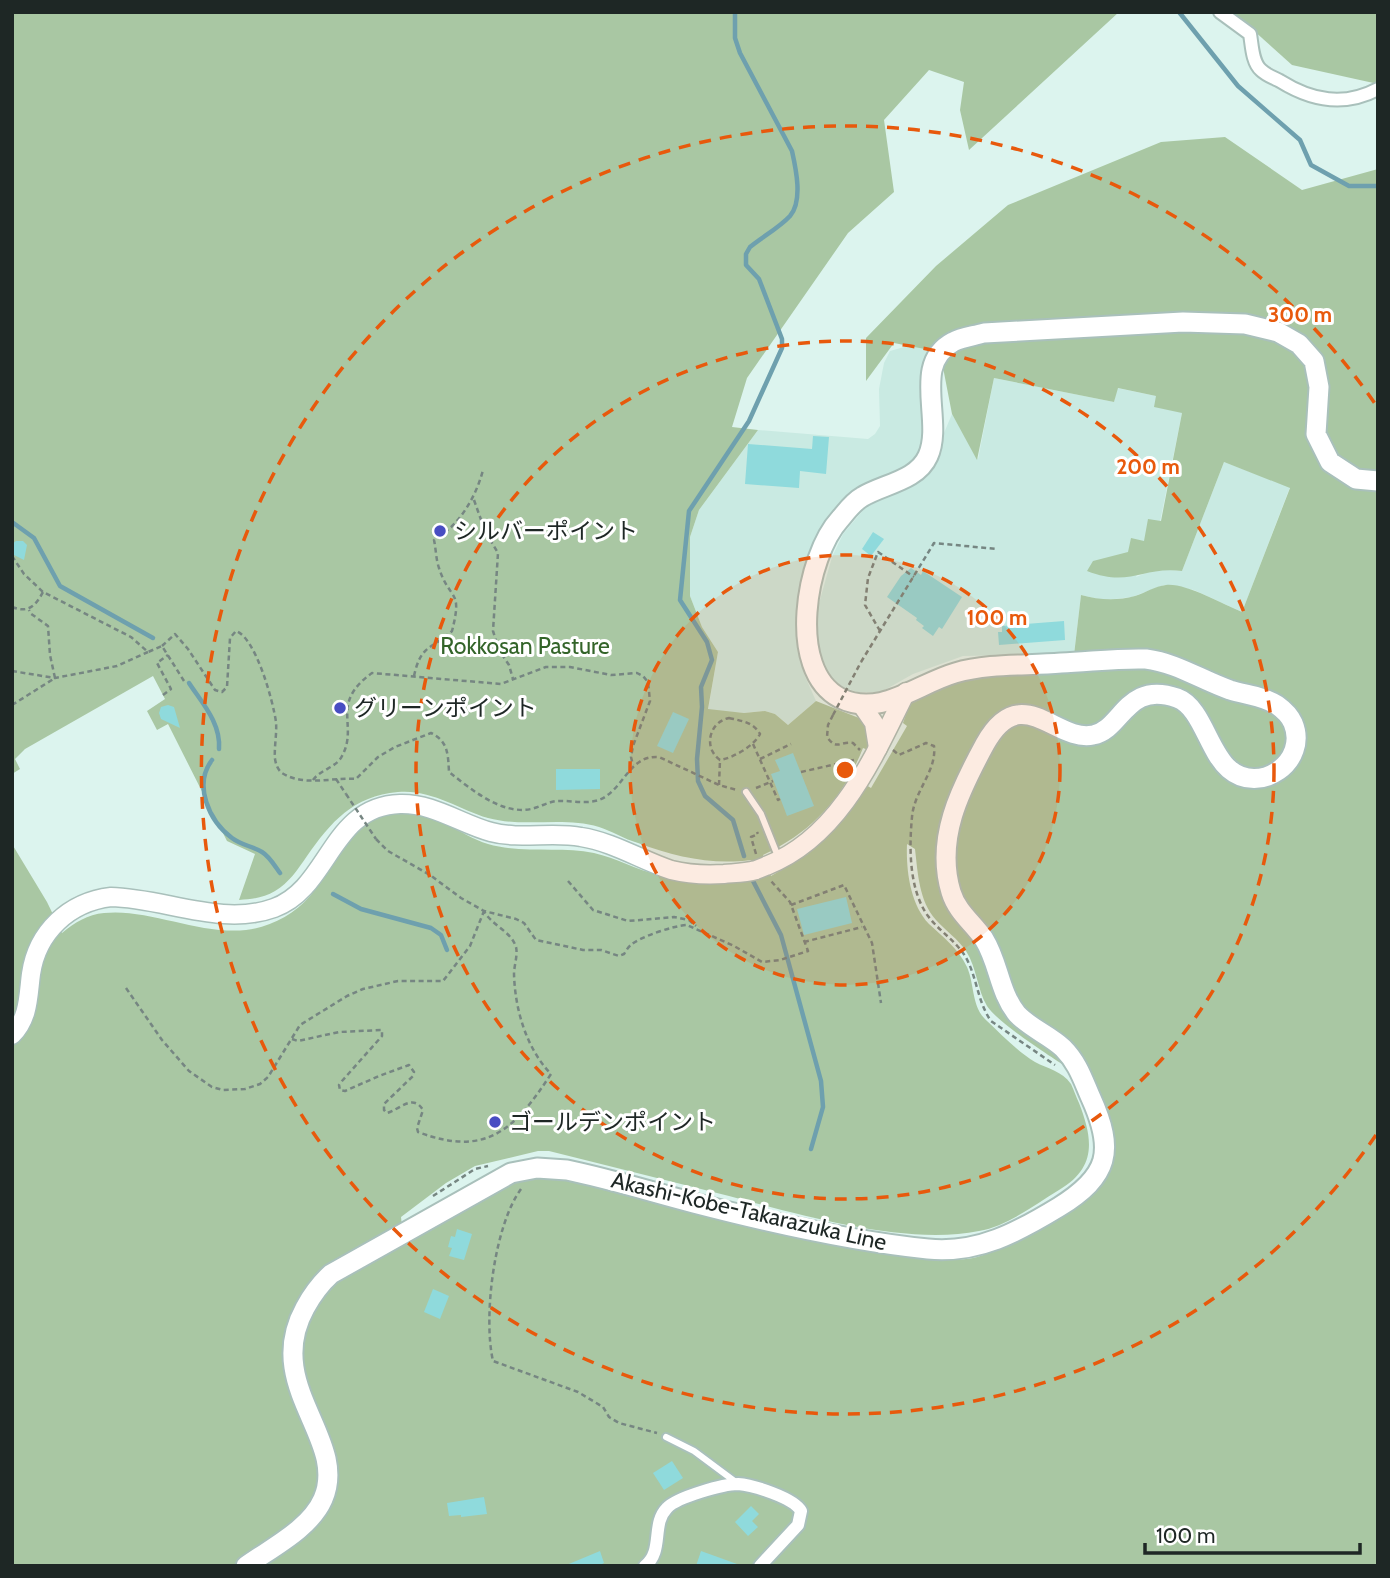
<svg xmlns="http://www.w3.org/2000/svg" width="1390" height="1578" viewBox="0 0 1390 1578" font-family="Cabin,'Noto Sans JP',sans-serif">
  <rect width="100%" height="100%" fill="#dcf4ee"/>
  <g fill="#c9eae2">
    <path d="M911,345L929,348L924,373L923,448L909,468L844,503L799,637L804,674L816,701L788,725L775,714L765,711L744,713L708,710L718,652L702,627L690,596V537L699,510L758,430L868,439L875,434L880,426L879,389L884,363L890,351Z"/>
    <path d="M994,378L1114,402L1117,388L1156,396L1182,413L1160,522L1136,577L1156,569L1182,571L1224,462L1290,487L1242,612L1194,590L1164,585L1132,597L1115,599H1098L1081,595L1074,654L963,656L913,674L881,692H857L843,687L828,676L816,648L814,629L818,607L832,557L843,534L865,508L880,499L917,484L933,470L941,454L944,433L952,414L978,459Z"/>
  </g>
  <g fill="#a9c7a3" fill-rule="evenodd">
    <path d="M12,12H1119L969,150L960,110L964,82L929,70L884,120L894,192L848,233L747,378L732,427L758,430L699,510L690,537V596L702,627L718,652L708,709L744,713L765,711L775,714L788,725L816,701L859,718C870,726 869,738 868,750L863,748C843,798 812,832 763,855L771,876L808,854L843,818L866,785L871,788L907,726L903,723C905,717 908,708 912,703C935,674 1036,674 1072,672L1081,595C1099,600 1117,601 1135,596C1145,593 1155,586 1166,585C1186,583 1222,604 1242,612L1290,488L1224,462L1182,571C1142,566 1130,588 1087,571L1093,561L1128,552L1131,538L1144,541L1148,519L1161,521L1182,413L1154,407L1156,396L1118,388L1114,402L994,378L977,460L952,414L940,352L894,343L866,381V338L936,266L1008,205L1161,142L1225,137L1302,190L1378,169V1566H12V844L47,902L62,933C74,923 88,914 104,913C147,908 200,935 246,930C270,927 294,915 310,896C339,862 352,813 405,812C437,812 459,835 488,844C522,854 560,846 594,853C616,858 637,870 659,875C684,880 735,886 759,879L751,860C712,865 675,857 638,843C624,839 612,831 599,827C563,816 525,828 488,818C458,809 431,789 398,792C353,796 331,822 307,856C298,869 289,883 275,891C264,898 252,899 239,900L255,854L227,841L168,724L157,730L147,711L165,699L153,676L25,749L15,759L20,769L12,774ZM907,844L915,849C918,874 919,901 936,920C946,931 958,939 966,951C977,968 977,989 987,1006C999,1024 1049,1055 1068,1068L1051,1049C1062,1055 1079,1061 1088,1070C1093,1074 1095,1084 1098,1089C1111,1120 1118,1169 1091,1195C1072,1214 1000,1252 973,1258C957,1261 941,1259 925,1258L560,1177L532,1175L477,1196L403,1236L401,1217L446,1183L475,1166L538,1151H549C609,1166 669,1181 729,1196C801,1215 906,1246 979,1231C1008,1226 1034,1205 1059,1190C1097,1168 1093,1139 1079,1103C1076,1097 1074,1090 1071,1084C1062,1071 1048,1069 1035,1062C1018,1052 1001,1034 987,1021C971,1007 975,985 967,967C958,948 944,938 929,924C910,904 906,870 907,844Z"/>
    <path d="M1233,12H1378V84L1292,65Z"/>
  </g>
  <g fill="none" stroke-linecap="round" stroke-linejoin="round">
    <g stroke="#6ea0ae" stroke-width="4.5">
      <path d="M735,12V38L740,53L792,151C796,169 803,201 790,216C779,228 762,237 750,247L746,254V265L759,279L782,339V348L749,421L689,511L680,600L707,642L712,660L701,687L702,707L697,759L698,781L705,796L733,820L744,856"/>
      <path d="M1179,12L1238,86L1300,140L1311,165L1349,186H1378"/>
      <path d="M12,522L34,538L60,586L153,638"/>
      <path d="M189,683C202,703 221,723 219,749"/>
      <path d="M212,760C193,785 209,821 232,838C241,845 252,846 262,852C269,856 275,866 280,873"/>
      <path d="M752,879L781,935L821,1081L823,1107L811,1149"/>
      <path d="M333,894L361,909L431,928L441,935L447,950"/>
    </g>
  </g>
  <g fill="#8fdadc">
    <path d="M813,436L829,437L826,474L800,471L799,488L745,484L748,444L812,449Z"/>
    <path d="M873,532L884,539L871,556L862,549Z"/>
    <path d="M16,541H23L27,545L24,560L12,554V544Z"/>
    <path d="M911,568L921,575L923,571L962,597L942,629L939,627L933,636L922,628L924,626L916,620L917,618L887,597L901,576Z"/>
    <path d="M1064,621L1065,640L999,645L998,632H1002V626Z"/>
    <path d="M168,705L174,707L180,728L161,719L159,713L161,707Z"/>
    <path d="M673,712L689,719L673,753L657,746Z"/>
    <path d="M793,753L814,806L787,816L771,774L780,771L775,760Z"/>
    <path d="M556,769H600V789L556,790Z"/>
    <path d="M846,897L852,923L804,935L797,909Z"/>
    <path d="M457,1229L472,1234L464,1260L449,1256L452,1248L448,1247L451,1236L455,1237Z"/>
    <path d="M433,1289L449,1296L440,1319L424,1312Z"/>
    <path d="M672,1461L683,1478L664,1490L653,1473Z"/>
    <path d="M484,1497L487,1514L461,1517V1515L449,1516L447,1503Z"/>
    <path d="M751,1506L759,1514L752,1521L758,1527L748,1536L735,1522Z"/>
    <path d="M600,1551L604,1563L598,1566H564Z"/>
    <path d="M701,1551L737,1564V1566H696Z"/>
  </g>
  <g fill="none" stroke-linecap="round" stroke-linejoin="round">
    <g stroke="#a9c0bb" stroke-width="10">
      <g id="lane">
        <path d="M746,792L761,814L779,859"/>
        <path d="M666,1437L694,1451L737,1483"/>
      </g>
    </g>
    <g stroke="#a9c0bb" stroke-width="16">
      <g id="street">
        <path d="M1220,12L1250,34C1252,45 1252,62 1261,70C1266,75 1274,78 1280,81C1312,101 1344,107 1378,89"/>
        <path d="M645,1566C664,1551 651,1524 667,1508C677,1497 724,1484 738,1484C753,1485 794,1498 801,1511L798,1525L760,1566"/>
      </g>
    </g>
    <g stroke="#a9c0bb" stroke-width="21">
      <g id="secondary">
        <path d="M861,704L874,723L878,748"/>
        <path d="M766,866C840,837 873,758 906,692"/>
        <path d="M12,1035C29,1018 28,997 31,974C37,932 69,902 111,897C164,898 222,927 274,908C330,888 330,806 400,804C433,803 461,824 491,832C521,840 552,831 581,837C613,842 641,860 671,870C687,874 708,875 724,874C735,873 745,873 756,870"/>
      </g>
    </g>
    <g stroke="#a9c0bb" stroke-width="23">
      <path id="primary" d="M246,1566C271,1548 310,1529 323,1499C349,1439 262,1386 305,1308C312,1295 320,1284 331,1274L511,1173L537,1168L567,1170C610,1179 652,1192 694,1203C771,1223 850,1241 928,1249C978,1254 1018,1232 1059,1207C1109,1176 1115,1151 1091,1098C1083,1080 1078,1063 1063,1048C1049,1035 1030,1028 1017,1014C999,992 999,963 984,939C973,923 957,912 951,892C935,839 960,790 985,744C1021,679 1056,743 1093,735C1122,730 1126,680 1177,698C1202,707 1208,751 1229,769C1260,796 1309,761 1293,723C1290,716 1284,710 1277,705C1263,696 1246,695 1230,690C1201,680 1177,663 1146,659C1117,658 1089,662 1061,663C1026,666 989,663 955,673C917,684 880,718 840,698C786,670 806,556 840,519C846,512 853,502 862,497C883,484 917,481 928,456C944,421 911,364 953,342C962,337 974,336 984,333L1183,322L1245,324L1278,332L1299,344L1314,361L1319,387L1316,434L1330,462L1356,479L1378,481"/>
    </g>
    <g stroke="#768682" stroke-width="2.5" stroke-dasharray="5 3.5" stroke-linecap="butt">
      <path d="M474,500L485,531L498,553L493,631L499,650L509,665L513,679"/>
      <path d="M12,556L24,574L43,592L131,637L148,652L162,646L184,681"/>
      <path d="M12,607C28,613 35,607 43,592"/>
      <path d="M880,631L865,605L868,578L878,552L914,577"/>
      <path d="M162,646L175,634L188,649L215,690L222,692L227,687L230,638L236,631C256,638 273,701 276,722C277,734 274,747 275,759C276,765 278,770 282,773C304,787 333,777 356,779L378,757L395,747L431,733C448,741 448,754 449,772C471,789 501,815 531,809C540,807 548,802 557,801C573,800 591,806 605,797C626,783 631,755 659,757L719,785L737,790"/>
      <path d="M861,662L934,543L997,549"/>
      <path d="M12,671L55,678L117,666L148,652"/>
      <path d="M414,676C421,644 431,650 452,631C463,588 450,602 439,568C436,560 436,549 434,540C459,526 476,497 483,470"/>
      <path d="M163,695L171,689L157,663L168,655"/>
      <path d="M12,705L55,678L50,655L48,626L30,613L29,610"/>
      <path d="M833,715L828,725L827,737C837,751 840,741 853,743L860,750"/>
      <path d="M729,718C742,721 753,722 760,734C754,746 733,758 720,760C703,748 709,722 729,718Z"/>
      <path d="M753,744L778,800L780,799"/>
      <path d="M893,750L899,755L926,743L934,746C937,771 914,791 912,817C909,848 909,890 928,916C939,931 955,940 965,956C977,976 977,1001 991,1021L1055,1065"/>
      <path d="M760,759L791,744"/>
      <path d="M801,772L854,760"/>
      <path d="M336,779L346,794"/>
      <path d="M313,780C321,769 336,768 342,756C359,725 329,704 372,673L501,684L546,667H570L611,675L637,673L643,676L648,682L650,701L633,746L631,757L633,765"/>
      <path d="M719,785L720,760"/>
      <path d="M756,788L773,781"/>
      <path d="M376,839L388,851L430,875L461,898L484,911L516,919L524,923L536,940L583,950H601L619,956L624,954C626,951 628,947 631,945C639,937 676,925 687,925L734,946L762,962L780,960L808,951L790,902L771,881"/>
      <path d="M756,854L751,837L758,834L757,832"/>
      <path d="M568,881L593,910L628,921L674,917L689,920L696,926"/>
      <path d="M791,905L844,885L872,943L881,1003"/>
      <path d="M804,942L862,927"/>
      <path d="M126,988L162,1040L189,1071L212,1087L223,1090L245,1089L260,1084L268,1077L300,1025L347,996L363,989L398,981H443L470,946L484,911"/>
      <path d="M292,1039L298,1041L339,1032L382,1030V1036L342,1081L339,1085L340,1090L345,1091L379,1076L409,1065L414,1072L413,1076L384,1104V1110L387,1113C399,1110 413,1093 423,1110L417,1128L418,1132C487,1158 515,1129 551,1074C526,1048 515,1009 514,974C514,966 518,955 516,947C511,931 491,925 484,911"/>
      <path d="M521,1189C494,1226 483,1317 493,1361L578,1392L603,1407L609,1417L619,1423L657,1433"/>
      <path d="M433,1196L475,1169L488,1166"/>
    </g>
    <use href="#lane" stroke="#fff" stroke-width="6"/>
    <use href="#street" stroke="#fff" stroke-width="12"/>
    <use href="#secondary" stroke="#fff" stroke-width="18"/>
    <use href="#primary" stroke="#fff" stroke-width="19"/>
    <g stroke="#a9c0bb" stroke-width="21" stroke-linecap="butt">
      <path id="secondary-bridge" d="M756,870L766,866"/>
    </g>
    <g stroke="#768682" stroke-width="2.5" stroke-dasharray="5 3.5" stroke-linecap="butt">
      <path d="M833,715L861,662"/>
      <path d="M346,794L376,839"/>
    </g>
    <use href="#secondary-bridge" stroke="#fff" stroke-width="18"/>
  </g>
  <circle cx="845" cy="770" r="215" fill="#e8590c" fill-opacity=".12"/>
  <g fill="none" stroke="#e8590c" stroke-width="3.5" stroke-dasharray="12 9">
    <circle cx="845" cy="770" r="215"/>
    <circle cx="845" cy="770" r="429"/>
    <path d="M1376 1135A644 644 0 1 1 1376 405"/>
  </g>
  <g fill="#484dc2" stroke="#fff" stroke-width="2.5">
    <circle cx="440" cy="531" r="7"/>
    <circle cx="340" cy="708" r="7"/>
    <circle cx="495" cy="1122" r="7"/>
  </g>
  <g text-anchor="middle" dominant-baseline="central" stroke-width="6" stroke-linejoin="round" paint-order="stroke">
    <g font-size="23" fill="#1e2725" stroke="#fff" text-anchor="start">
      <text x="454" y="531">シルバーポイント</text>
      <text x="354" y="708">グリーンポイント</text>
      <text x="509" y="1122">ゴールデンポイント</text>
    </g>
    <g font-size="23" fill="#336429" stroke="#fff">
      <text x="525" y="646">Rokkosan Pasture</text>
    </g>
    <g font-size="23" fill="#1e2725" stroke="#fff">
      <text transform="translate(749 1211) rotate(13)">Akashi-Kobe-Takarazuka Line</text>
    </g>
  </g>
  <circle cx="845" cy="770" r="10" fill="#e8590c" stroke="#fff" stroke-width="3.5"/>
  <g font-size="21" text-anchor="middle" font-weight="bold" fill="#e8590c" stroke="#fff" stroke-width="6" stroke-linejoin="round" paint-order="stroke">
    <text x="1300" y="322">300 m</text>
    <text x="1148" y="474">200 m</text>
    <text x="997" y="625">100 m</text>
  </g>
  <rect width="1390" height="1578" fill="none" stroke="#1e2725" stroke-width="28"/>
  <path d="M1145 1543v10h215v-10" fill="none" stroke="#1e2725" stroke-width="3.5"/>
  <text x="1156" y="1543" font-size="21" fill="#1e2725" stroke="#ffffff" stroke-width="5" paint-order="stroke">100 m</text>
</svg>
